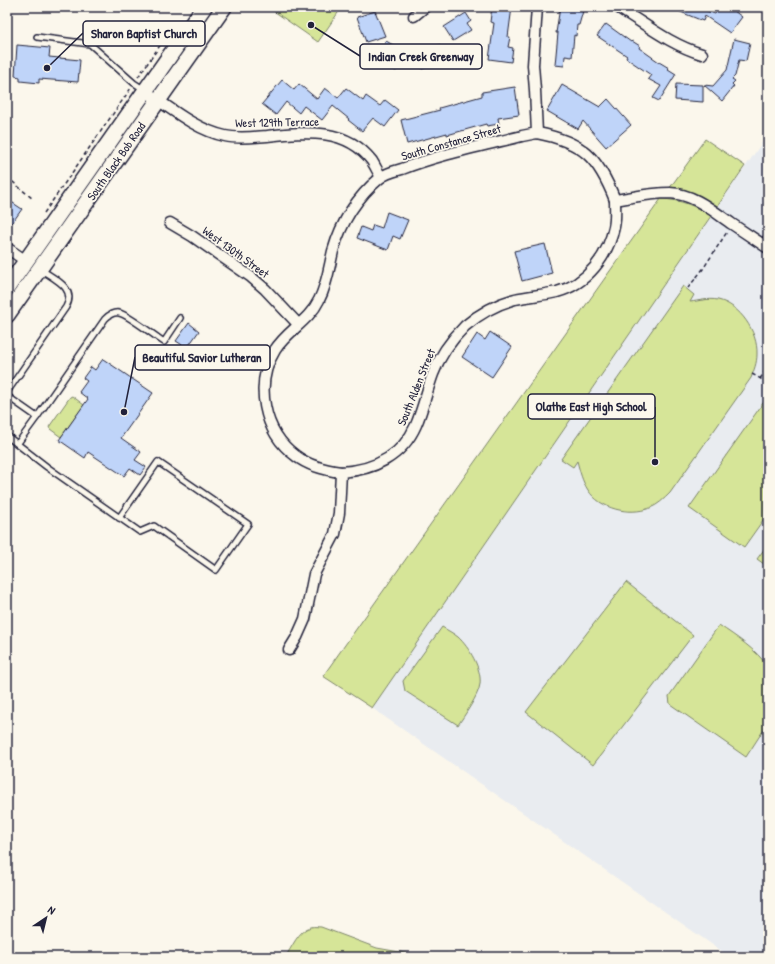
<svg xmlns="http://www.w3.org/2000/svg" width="775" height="964" viewBox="0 0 775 964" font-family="'Patrick Hand',sans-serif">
  <rect width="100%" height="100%" fill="#fbf7ec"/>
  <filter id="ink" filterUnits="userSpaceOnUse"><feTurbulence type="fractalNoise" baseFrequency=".025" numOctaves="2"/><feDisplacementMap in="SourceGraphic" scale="8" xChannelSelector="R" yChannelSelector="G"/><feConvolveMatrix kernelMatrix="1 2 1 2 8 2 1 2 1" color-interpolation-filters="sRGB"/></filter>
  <g filter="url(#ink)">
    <path fill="#e9ecf0" d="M768,134V957H730L372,708Z"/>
    <g fill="#d6e598" stroke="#7c846a">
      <path d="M268,7H342L318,42Z"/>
      <path d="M705,139L745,166L717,207L697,195L669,189Z"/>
      <path d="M661,199C682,200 693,205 711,216L372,708L323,676Z"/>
      <path d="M683,286L694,295L690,302C699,301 708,298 718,300C740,305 758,332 757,354C757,363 754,370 751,378L670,493C664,499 658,505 650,508C629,516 600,509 588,490C582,481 580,472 577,461L573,467L561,459Z"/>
      <path d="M72,396L84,405L61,437L50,429L49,427L70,397Z"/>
      <path d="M768,396V513L744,547L689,508Z"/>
      <path d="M768,544V567L757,559Z"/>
      <path d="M626,582L693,635L593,765L526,712Z"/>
      <path d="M719,625C736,637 756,649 768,667V723L746,757L670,704L669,696Z"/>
      <path d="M442,627C447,630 453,633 458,637C469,647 482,669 480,684C479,695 464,716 458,725L405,691L403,681Z"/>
      <path d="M321,927L377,948L411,954H447L459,957H285C292,948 298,930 311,927C314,926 318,927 321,927Z"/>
    </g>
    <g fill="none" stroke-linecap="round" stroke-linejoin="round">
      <path stroke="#59899b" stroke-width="2.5" d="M267,7L276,10L280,7"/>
    </g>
    <g fill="#bfd4f9" stroke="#22223b">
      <path d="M492,7L498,8V7H512L508,37H510L508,47L513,48L511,62L489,59L494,23L490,22Z"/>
      <path d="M560,7L583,11L579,25H577L576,36L574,35L572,57L565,56L564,66L555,65L558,33H556Z"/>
      <path d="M668,7H697L715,14L720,7H729L742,17L730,33L705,16L703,21Z"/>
      <path d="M375,11L385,36L366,42L357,17Z"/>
      <path d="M466,13L471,21L467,24L471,30L453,41L444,27Z"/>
      <path d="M606,24L631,42L632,41L640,46L639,48L659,62L669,68L668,69L676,74L659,101L653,98L661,86L648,79L651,75L626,58L627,56L597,36Z"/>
      <path d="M734,39L750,43L746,61L739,60L735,76L732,79L735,81L732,84L734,86L722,101L704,85L713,86L727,70Z"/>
      <path d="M386,41L411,55L406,62L402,60L396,71L384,64L386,61L378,57Z"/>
      <path d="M17,45L50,48L49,57L80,60L78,82L39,79V83L20,81V77L15,76Z"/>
      <path d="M439,45L446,61L422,69L420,63L418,64L414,54Z"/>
      <path d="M282,80L294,90L299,84L317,99L325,88L338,98L346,88L363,101L366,96L380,106L385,100L398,110L385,127L373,118L362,131L348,120L349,119L333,106L322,120L304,106L299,113L286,102L276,115L262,104Z"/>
      <path d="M676,84L703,85V102L675,100Z"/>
      <path d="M562,85L600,107L608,99L631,125L606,147L583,121L578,129L547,111Z"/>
      <path d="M515,87L519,115L498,118L499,124L487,126L486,124L447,135V133L407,144L401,120L440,110L439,108L482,96V92Z"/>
      <path d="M7,199L22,209L12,223L7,219Z"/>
      <path d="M387,212L408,220L400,239L393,236L388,250L357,238L361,227L371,231L373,225L382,228Z"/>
      <path d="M545,244L552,273L522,281L514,251Z"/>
      <path d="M189,323L199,331L187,348L176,341Z"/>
      <path d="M490,332L512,347L492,377L462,357L477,334L485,340Z"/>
      <path d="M103,359L153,393L121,438L141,452L135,460L146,467L140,475L130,468L124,476L88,452L85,458L59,440L88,399L79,392L87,381L83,378L91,367L95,370Z"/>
    </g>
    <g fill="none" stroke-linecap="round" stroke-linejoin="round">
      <g stroke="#22223b" stroke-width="8">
        <g id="service">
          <path d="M37,37L90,44L134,83L145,90"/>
          <path d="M762,244L768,236"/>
          <path d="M7,392L66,307C77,288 54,279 40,269"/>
          <path d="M7,396L37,417L105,319C109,315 113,312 119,313C127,314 155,336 164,342L180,318"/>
          <path d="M7,436L47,467L140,532L154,526L216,570L248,524L158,462L119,518"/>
          <path d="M18,443L37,417"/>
        </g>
      </g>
      <g stroke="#22223b" stroke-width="13">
        <g id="minor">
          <path d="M617,7C645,24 671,45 702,54"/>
          <path d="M414,16L425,7"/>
          <path d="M145,91C169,107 196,130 225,136C239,139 253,137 267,136C305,132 346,127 372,161C375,166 378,172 381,177"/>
          <path d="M537,133C583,142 598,157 615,200C633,197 652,193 670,193C694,194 713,211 732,224C744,232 756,240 768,248"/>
          <path d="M170,223L192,236L251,277L265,289L298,324"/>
          <path d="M7,248L26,261"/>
          <path d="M341,472C325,470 309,466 296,456C263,432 254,384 275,350C287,331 309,321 319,300C327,285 329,268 333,251C341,223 357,197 380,178C386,173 395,171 402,169C441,154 482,146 522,136L537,133L535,90L533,65L537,7"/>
          <path d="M289,650L297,637L305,619L314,574L335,534L339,513L341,472C373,470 402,457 416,425C423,409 427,390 433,374C440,355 451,340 465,326C479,314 497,304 515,299C529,296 543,295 557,292C587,284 608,256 614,227C616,218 615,209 615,200"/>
        </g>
      </g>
      <g stroke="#22223b" stroke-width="18">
        <g id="secondary">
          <path d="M7,288L204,7"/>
          <path d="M7,315L224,7"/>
        </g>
      </g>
      <g stroke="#22223b" stroke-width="1.5" stroke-dasharray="4 3" stroke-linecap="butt">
        <path d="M138,77L175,24L180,20"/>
        <path d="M7,177L33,199"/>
        <path d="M44,213L131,88"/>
        <path d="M688,288L703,269L727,232"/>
        <path d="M752,374L768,383"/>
        <path d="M760,379L768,366"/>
      </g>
      <use href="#service" stroke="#fbf7ec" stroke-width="5"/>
      <use href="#minor" stroke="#fbf7ec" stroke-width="10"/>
      <use href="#secondary" stroke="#fbf7ec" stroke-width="15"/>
    </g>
  </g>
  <g text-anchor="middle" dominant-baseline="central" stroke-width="3.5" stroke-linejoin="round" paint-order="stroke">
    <g font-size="12" fill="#22223b" stroke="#fbf7ec">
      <text transform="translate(277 122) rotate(-1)">West 129th Terrace</text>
      <text transform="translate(451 142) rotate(-16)">South Constance Street</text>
      <text transform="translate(116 161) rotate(-55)">South Black Bob Road</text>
      <text transform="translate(236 252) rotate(36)">West 130th Street</text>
      <text transform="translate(416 387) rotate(-68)">South Alden Street</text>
    </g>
  </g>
  <path fill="none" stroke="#22223b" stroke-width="1.5" d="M47 68L83 33M311 25L360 56M124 412L135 357M655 462L655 407"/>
  <g fill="#22223b" stroke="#fbf7ec" stroke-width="1.5">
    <circle cx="47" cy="68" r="4"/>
    <circle cx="311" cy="25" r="4"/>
    <circle cx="124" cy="412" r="4"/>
    <circle cx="655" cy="462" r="4"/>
  </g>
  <g fill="#fbf7ec" stroke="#22223b" stroke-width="1.5">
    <rect x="83" y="21" width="122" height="25" rx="4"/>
    <rect x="360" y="44" width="122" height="25" rx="4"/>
    <rect x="135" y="345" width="135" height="25" rx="4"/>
    <rect x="528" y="394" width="127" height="25" rx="4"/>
  </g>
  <g font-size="13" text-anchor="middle" font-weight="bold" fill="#22223b">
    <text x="144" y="38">Sharon Baptist Church</text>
    <text x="421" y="61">Indian Creek Greenway</text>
    <text x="202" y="362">Beautiful Savior Lutheran</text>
    <text x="591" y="411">Olathe East High School</text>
  </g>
  <rect width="775" height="964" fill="none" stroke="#fbf7ec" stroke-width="24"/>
  <rect x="12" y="12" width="751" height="940" fill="none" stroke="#22223b" stroke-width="1.5" filter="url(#ink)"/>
  <g transform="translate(46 918) rotate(35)" stroke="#fbf7ec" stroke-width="3" paint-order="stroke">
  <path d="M0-3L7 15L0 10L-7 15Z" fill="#22223b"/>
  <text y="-6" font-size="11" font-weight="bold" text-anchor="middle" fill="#22223b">N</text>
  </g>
</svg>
